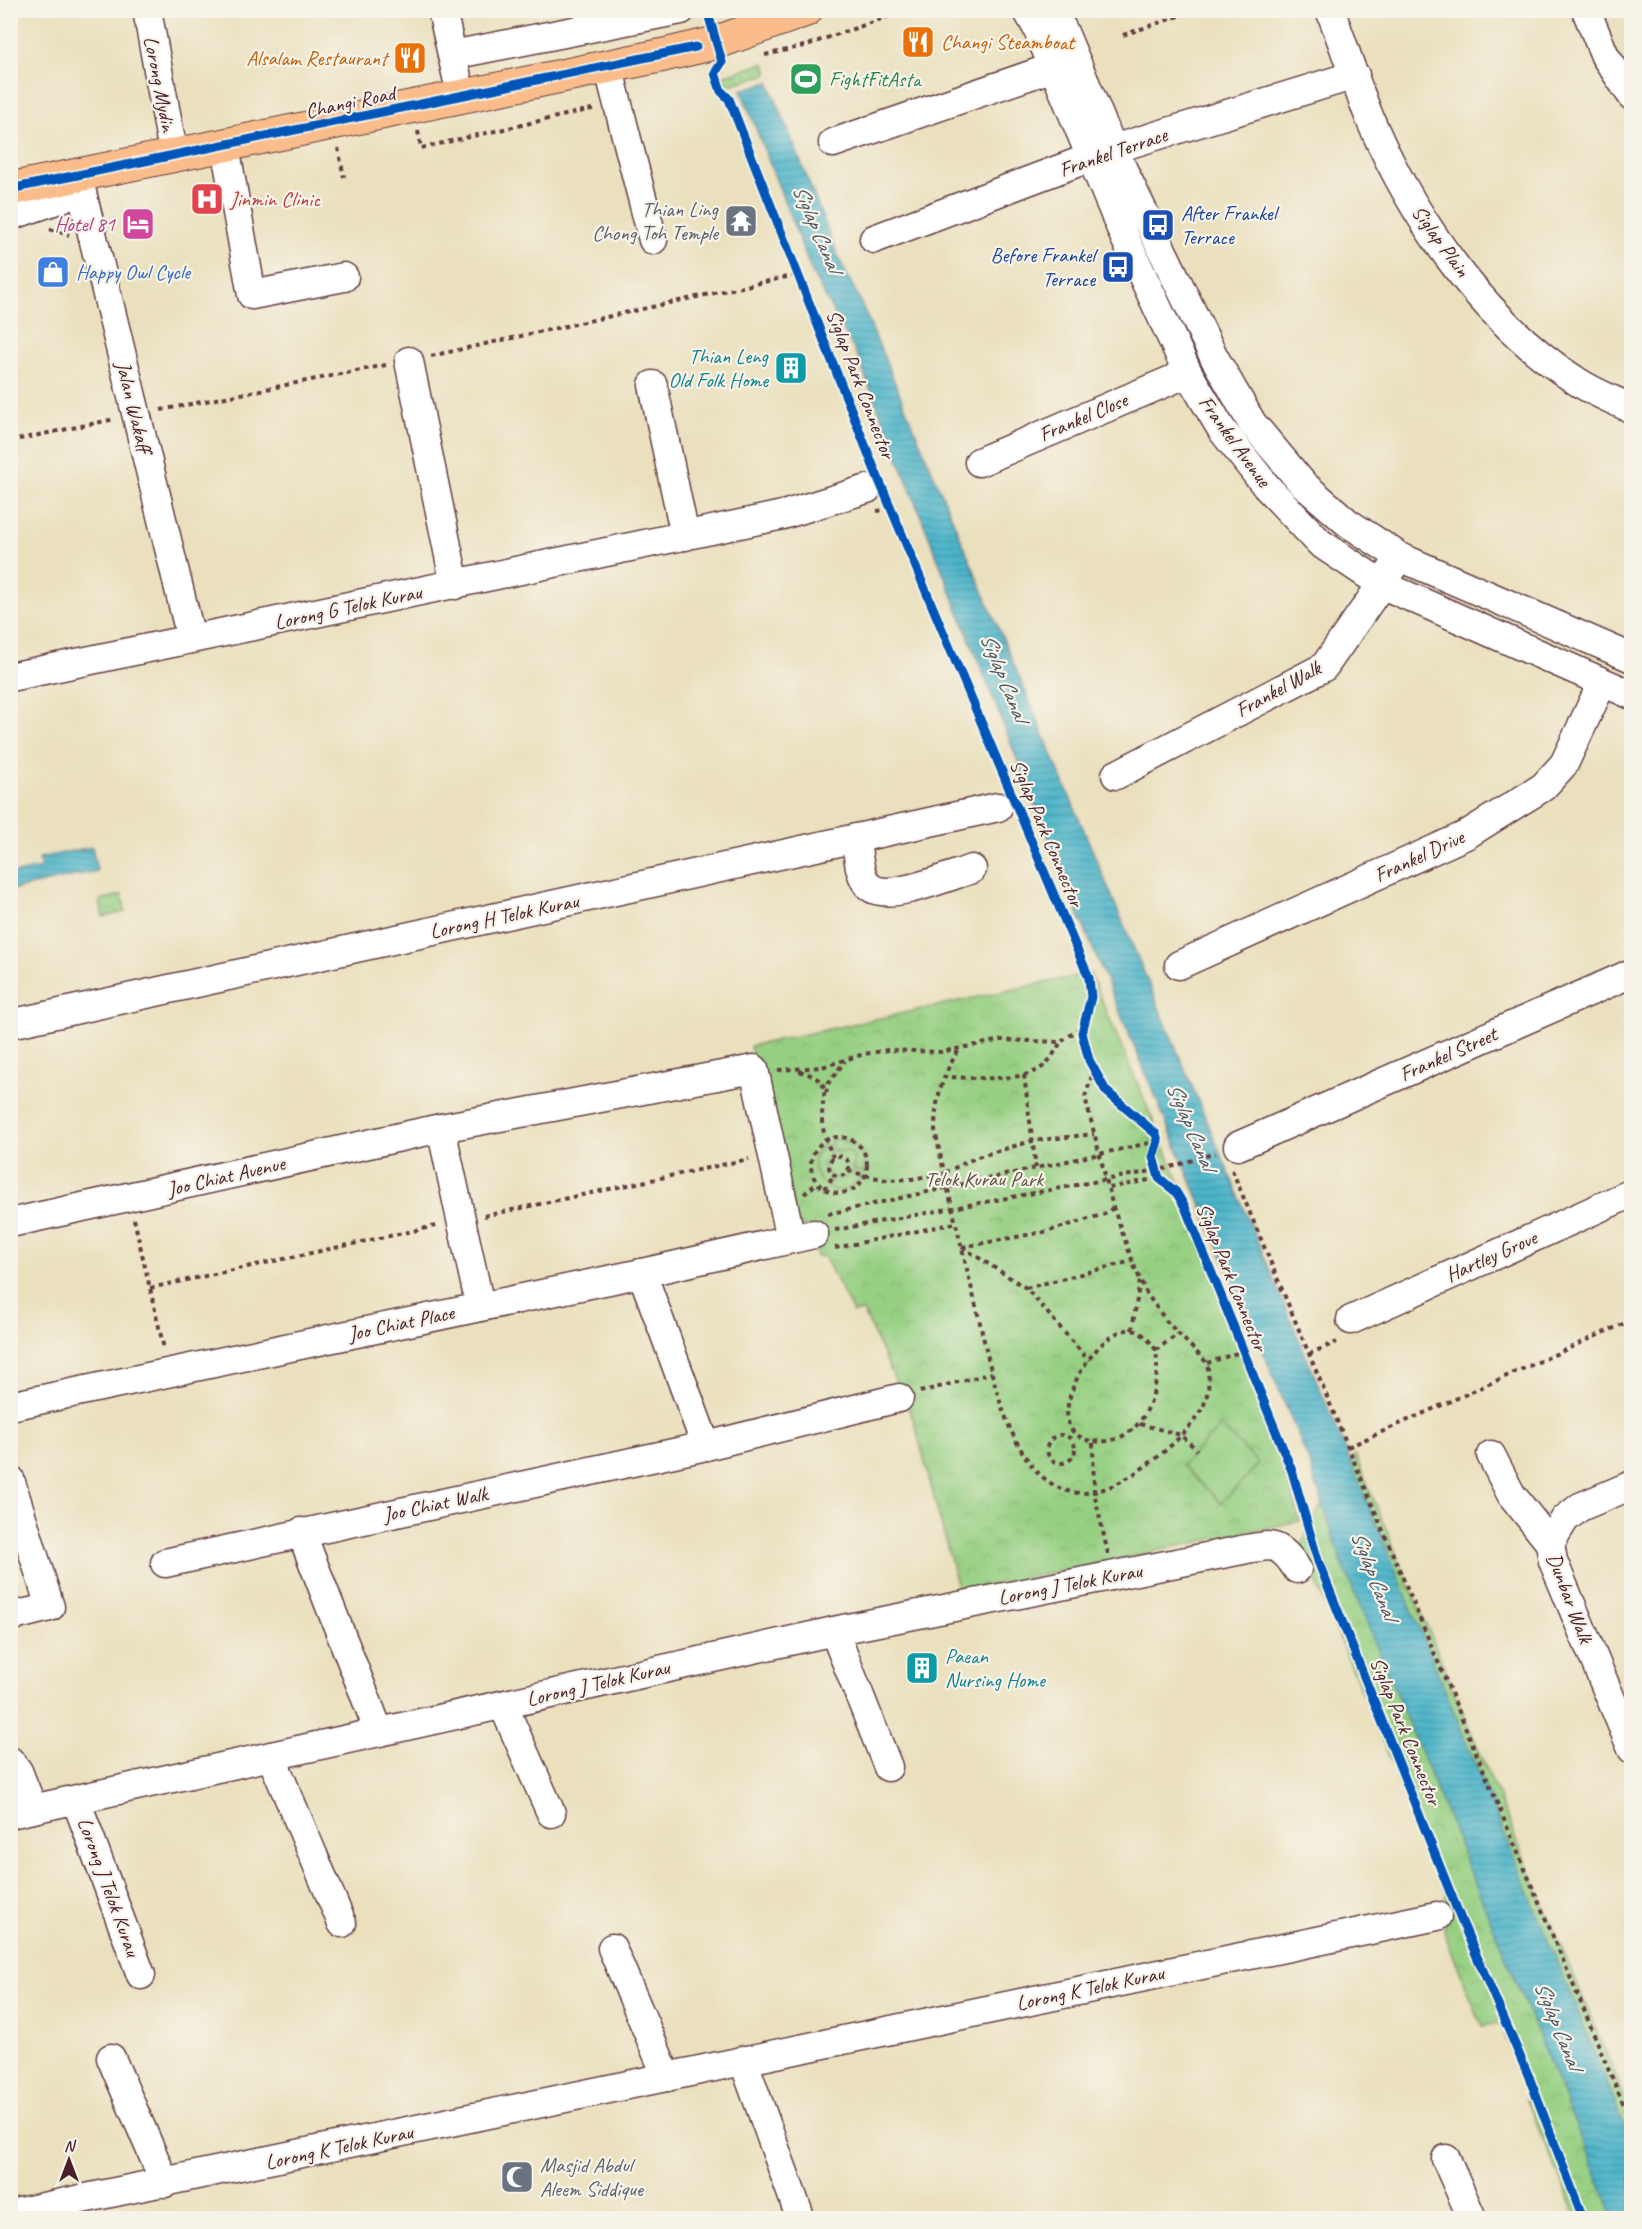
<svg xmlns="http://www.w3.org/2000/svg" width="1642" height="2229" viewBox="0 0 1642 2229" font-family="Caveat,sans-serif">
  <defs>
    <pattern id="grass-dots" width="8" height="8" patternUnits="userSpaceOnUse" patternTransform="scale(1.5)"><rect width="8" height="8" fill="#97d083"/><path d="M2 2h.1M6 6h.1" fill="none" stroke="#84b271" stroke-width="1.8" stroke-linecap="round"/></pattern>
    <pattern id="park-crowns" width="20" height="18" patternUnits="userSpaceOnUse" patternTransform="scale(1.5)"><rect width="20" height="18" fill="#97d083"/><path d="M2 6a3 3 0 1 1 6 0M12 15a3 3 0 1 1 6 0" fill="none" stroke="#84b271"/></pattern>
    <pattern id="water-rules" width="6" height="5" patternUnits="userSpaceOnUse" patternTransform="scale(1.5)"><rect width="6" height="5" fill="#4cb5ca"/><path d="M0 2.5h6" fill="none" stroke="#4193a4"/></pattern>
  </defs>
  <rect width="100%" height="100%" fill="#f7f3e8"/>
  <filter id="ink" filterUnits="userSpaceOnUse"><feTurbulence type="fractalNoise" baseFrequency=".0167" numOctaves="2"/><feDisplacementMap in="SourceGraphic" scale="12" xChannelSelector="R" yChannelSelector="G"/><feConvolveMatrix kernelMatrix="1 2 1 2 8 2 1 2 1" color-interpolation-filters="sRGB"/></filter>
  <filter id="wash" filterUnits="userSpaceOnUse"><feTurbulence type="fractalNoise" baseFrequency=".008" numOctaves="4" result="noise"/><feDisplacementMap in="SourceGraphic" scale="24" xChannelSelector="R" yChannelSelector="G"/><feGaussianBlur stdDeviation="1.35" result="paint"/><feColorMatrix in="noise" values="0 0 0 0 0 0 0 0 0 0 0 0 0 0 0 0 0 1.4 0 .05"/><feComposite in="paint" operator="in"/></filter>
  <g filter="url(#wash)">
    <rect width="100%" height="100%" fill="#eae0bd"/>
    <path fill="url(#grass-dots)" stroke="#707857" stroke-width="1.5" d="M765,63L768,74L725,86L722,76Z"/>
    <g fill="url(#park-crowns)" stroke="#707857" stroke-width="1.5">
      <path d="M122,895L125,912L103,917L100,900Z"/>
      <path d="M1090,973C1165,1151 1251,1334 1300,1521L959,1592L914,1421L863,1311L853,1313L824,1256L817,1257L810,1226L799,1228L750,1046Z"/>
      <path d="M1355,1455L1631,2113V2218H1577L1526,2099L1532,2098L1500,2023L1482,2026L1444,1932L1446,1894L1313,1574L1302,1575L1296,1560L1312,1521Z"/>
    </g>
    <g fill="#97d083" stroke="#707857" stroke-width="1.5">
      <path d="M839,1139L859,1148L865,1162L864,1173L853,1170L855,1160L850,1152L833,1150L830,1141Z"/>
      <path d="M825,1145L829,1154L822,1165L831,1177L825,1185C811,1174 809,1155 825,1145Z"/>
      <path d="M851,1173L861,1177C853,1189 841,1194 827,1187L833,1178L842,1179Z"/>
      <path d="M1221,1426L1259,1464L1221,1503L1182,1465Z"/>
    </g>
    <g fill="url(#water-rules)" stroke="#4b6a7a" stroke-width="1.5">
      <path d="M769,82L840,261L859,298L1345,1448L1631,2141V2218H1614L1342,1563L1308,1459L1078,913L857,355L813,275L741,90Z"/>
      <path d="M92,847L97,871L11,890V874L41,868L39,858Z"/>
    </g>
  </g>
  <g filter="url(#ink)">
    <g fill="none" stroke-linecap="round" stroke-linejoin="round">
      <g stroke="#623c41" stroke-width="31">
        <g id="minor">
          <path d="M147,10L174,157"/>
          <path d="M442,10L461,95"/>
          <path d="M1027,10L1037,28L1124,236L1188,373L1222,430L1266,486L1320,543L1383,585L1632,695"/>
          <path d="M1050,10L1063,30L1113,149L1214,357L1252,423L1303,484L1348,523L1400,557L1632,658"/>
          <path d="M1330,10C1345,48 1357,88 1373,126C1417,225 1486,323 1578,382C1595,393 1614,400 1632,409"/>
          <path d="M1586,10L1605,56L1632,96"/>
          <path d="M452,55L681,10"/>
          <path d="M608,66L653,240"/>
          <path d="M833,143L1051,68"/>
          <path d="M225,146L252,295L344,277"/>
          <path d="M78,176L191,638"/>
          <path d="M10,216L62,198L65,194L63,179"/>
          <path d="M874,239L1113,149L1355,75"/>
          <path d="M409,361L455,585"/>
          <path d="M653,385L685,536"/>
          <path d="M979,462L1188,373"/>
          <path d="M10,677L783,515L867,489"/>
          <path d="M1116,775L1324,667L1393,568"/>
          <path d="M856,838C858,852 858,877 870,887C889,902 949,876 972,869"/>
          <path d="M1179,965L1466,835L1543,787L1564,764L1602,683"/>
          <path d="M10,1024L998,807"/>
          <path d="M441,1128L480,1306"/>
          <path d="M1238,1146L1632,973"/>
          <path d="M10,1223L441,1128L754,1069L791,1239"/>
          <path d="M642,1273L706,1446"/>
          <path d="M1351,1320L1632,1193"/>
          <path d="M10,1406L642,1273L814,1234"/>
          <path d="M1491,1455L1511,1494L1550,1543"/>
          <path d="M10,1479L50,1607L10,1617"/>
          <path d="M1632,1485L1580,1507L1565,1519L1550,1543L1553,1561L1632,1749"/>
          <path d="M301,1532L379,1732"/>
          <path d="M165,1563L706,1446L899,1398"/>
          <path d="M834,1631L888,1767"/>
          <path d="M503,1705L551,1813"/>
          <path d="M271,1756L342,1923"/>
          <path d="M10,1761L18,1771L33,1809"/>
          <path d="M76,1800L141,1975"/>
          <path d="M10,1814L848,1628L1237,1551C1269,1545 1278,1539 1297,1569"/>
          <path d="M612,1948L667,2077"/>
          <path d="M111,2058L165,2183"/>
          <path d="M743,2060L800,2217"/>
          <path d="M1446,2159L1472,2218"/>
          <path d="M10,2214L1437,1916"/>
        </g>
      </g>
      <g stroke="#623c41" stroke-width="35">
        <path id="major" d="M10,189L664,55L715,43L806,10"/>
      </g>
      <g stroke="#623c41" stroke-width="4" stroke-dasharray="4.5 4.5" stroke-linecap="butt">
        <path d="M1123,35L1197,10"/>
        <path d="M765,55L804,46L907,10"/>
        <path d="M418,131L421,148L596,108"/>
        <path d="M338,148L344,177"/>
        <path d="M50,229L69,235"/>
        <path d="M431,356L800,274"/>
        <path d="M161,410L386,365"/>
        <path d="M10,441L115,419"/>
        <path d="M877,511L891,509"/>
        <path d="M958,1051C942,1077 935,1099 935,1130C947,1188 961,1245 975,1302C988,1354 999,1427 1034,1468C1046,1483 1065,1494 1085,1493C1121,1492 1187,1439 1203,1407C1209,1394 1210,1377 1207,1363L1167,1322L1147,1294L1135,1268L1113,1207L1085,1097L1094,1069"/>
        <path d="M778,1070L822,1067L864,1054L888,1050L941,1052L1001,1040L1061,1042L1083,1026"/>
        <path d="M799,1071C836,1082 821,1092 822,1121C823,1134 828,1145 833,1157"/>
        <path d="M1024,1075L1036,1168"/>
        <path d="M943,1077C969,1077 1020,1083 1041,1068C1050,1062 1055,1051 1061,1042"/>
        <path d="M826,1093L829,1082L845,1061"/>
        <circle cx="839" cy="1165" r="28"/>
        <circle cx="839" cy="1166" r="10"/>
        <path d="M1232,1170L1632,2125"/>
        <path d="M848,1171L886,1180L912,1179L944,1173L977,1157L1032,1141L1094,1134"/>
        <path d="M1109,1188L1159,1178"/>
        <path d="M824,1189L834,1175"/>
        <path d="M804,1194L817,1183"/>
        <path d="M828,1214L1158,1141"/>
        <path d="M484,1216L749,1159"/>
        <path d="M134,1219L164,1349"/>
        <path d="M835,1230L1168,1168L1215,1153"/>
        <path d="M962,1247L1026,1288L1089,1361"/>
        <path d="M962,1247L1049,1231L1108,1213L1113,1207"/>
        <path d="M835,1248L956,1223"/>
        <path d="M150,1288L440,1225"/>
        <path d="M1026,1288L1132,1261"/>
        <path d="M1132,1330L1140,1280"/>
        <path d="M1156,1350C1150,1341 1143,1332 1132,1330C1099,1325 1045,1414 1077,1435C1087,1442 1095,1442 1107,1441C1148,1435 1161,1385 1156,1350L1178,1334"/>
        <path d="M1309,1354L1337,1342"/>
        <path d="M1207,1363L1243,1351"/>
        <path d="M920,1392L992,1373"/>
        <path d="M1140,1424L1181,1435L1197,1450"/>
        <circle cx="1061" cy="1449" r="14"/>
        <path d="M1093,1443L1094,1492L1108,1554"/>
        <path d="M1348,1447L1632,1320"/>
      </g>
      <use href="#minor" stroke="#fff" stroke-width="28"/>
      <use href="#major" stroke="#f9bc8a" stroke-width="33"/>
      <g stroke="#f7f3e8" stroke-width="13">
        <g id="cycleway">
          <path d="M707,10L722,62L715,73L721,91L729,99L874,468L1089,978L1091,997L1082,1033L1089,1060L1106,1091L1156,1134L1158,1141L1153,1157L1159,1178L1176,1192L1185,1207L1292,1471L1318,1561L1462,1922L1529,2077L1583,2218"/>
          <path d="M10,189L696,47"/>
        </g>
      </g>
      <use href="#cycleway" stroke="#0057b8" stroke-width="9"/>
    </g>
  </g>
  <defs>
    <g id="restaurant-square" transform="scale(1.725)"><rect x="-9" y="-9" width="18" height="18" rx="4" fill="#e8710a" stroke="#f7f3e8"/><path d="M-5-6h1v4h1v-4h1v4h1v-4h1v5L-1.5 .5V6h-2V.5L-5-1ZM5-6V6H3V1.5H1.5Q1.5-4 5-6Z" fill="#fff"/></g>
    <g id="stadium-square" transform="scale(1.725)"><rect x="-9" y="-9" width="18" height="18" rx="4" fill="#2e9e5b" stroke="#f7f3e8"/><path d="M0-5a6.5 5 0 1 0 0 10a6.5 5 0 1 0 0-10ZM-3.5-1.8h7v3.6h-7Z" fill="#fff"/></g>
    <g id="hospital-square" transform="scale(1.725)"><rect x="-9" y="-9" width="18" height="18" rx="4" fill="#e0444e" stroke="#f7f3e8"/><path d="M-5-5h3v3.5h4V-5h3V5h-3V1.5h-4V5h-3Z" fill="#fff"/></g>
    <g id="temple-square" transform="scale(1.725)"><rect x="-9" y="-9" width="18" height="18" rx="4" fill="#6b7280" stroke="#f7f3e8"/><path d="M0-6L5-2H3V0L6.5 2.5H4V6H1.5V3h-3V6H-4V2.5H-6.5L-3 0V-2H-5Z" fill="#fff"/></g>
    <g id="hotel-square" transform="scale(1.725)"><rect x="-9" y="-9" width="18" height="18" rx="4" fill="#d1479c" stroke="#f7f3e8"/><path d="M-6-4.5h1.5V1H6V5H4.5V3h-9V5H-6ZM-4 0a1.8 1.8 0 1 1 3.6 0ZM.5 0V-2.5h3Q6-2.5 6 0Z" fill="#fff"/></g>
    <g id="bus-square" transform="scale(1.725)"><rect x="-9" y="-9" width="18" height="18" rx="4" fill="#1a4fb4" stroke="#f7f3e8"/><path d="M-5-6H5V4H4V6H2V4H-2V6H-4V4H-5ZM-3.5-4V0h7V-4ZM-3.5 1.2v1.5H-2V1.2ZM2 1.2v1.5H3.5V1.2Z" fill="#fff"/></g>
    <g id="shop-square" transform="scale(1.725)"><rect x="-9" y="-9" width="18" height="18" rx="4" fill="#3f7fe0" stroke="#f7f3e8"/><path d="M-5-2.5h2.3a2.7 3.5 0 0 1 5.4 0H5L5.5 6h-11ZM-1.5-2.5h3a1.5 2.3 0 0 0-3 0Z" fill="#fff"/></g>
    <g id="building-square" transform="scale(1.725)"><rect x="-9" y="-9" width="18" height="18" rx="4" fill="#0f9aa8" stroke="#f7f3e8"/><path d="M-4-6H4V6H1V3H-1V6H-4ZM-2.5-4.3h1.7v1.8h-1.7ZM.8-4.3h1.7v1.8H.8ZM-2.5-1h1.7V.8h-1.7ZM.8-1h1.7V.8H.8Z" fill="#fff"/></g>
    <g id="mosque-square" transform="scale(1.725)"><rect x="-9" y="-9" width="18" height="18" rx="4" fill="#6b7280" stroke="#f7f3e8"/><path d="M3.5-4.9A6 6 0 1 0 3.5 4.9A5 5 0 1 1 3.5-4.9Z" fill="#fff"/></g>
  </defs>
  <g fill-rule="evenodd">
    <use href="#restaurant-square" x="918" y="42"/>
    <use href="#restaurant-square" x="410" y="58"/>
    <use href="#stadium-square" x="806" y="79"/>
    <use href="#hospital-square" x="207" y="199"/>
    <use href="#temple-square" x="741" y="221"/>
    <use href="#hotel-square" x="138" y="224"/>
    <use href="#bus-square" x="1158" y="225"/>
    <use href="#bus-square" x="1118" y="267"/>
    <use href="#shop-square" x="53" y="272"/>
    <use href="#building-square" x="791" y="368"/>
    <use href="#building-square" x="922" y="1668"/>
    <use href="#mosque-square" x="517" y="2177"/>
  </g>
  <g text-anchor="middle" dominant-baseline="central" stroke-width="4.5" stroke-linejoin="round" paint-order="stroke">
    <g font-size="21" fill="#c56008" stroke="#f7f3e8" text-anchor="start">
      <text x="941" y="42">Changi Steamboat</text>
      <text x="387" y="58" text-anchor="end">Alsalam Restaurant</text>
    </g>
    <g font-size="21" fill="#27864d" stroke="#f7f3e8" text-anchor="start">
      <text x="829" y="79">FightFitAsta</text>
    </g>
    <g font-size="21" fill="#4a1f2b" stroke="#f7f3e8">
      <text transform="translate(160 84) rotate(79)">Lorong Mydin</text>
      <text transform="translate(350 102) rotate(-12)">Changi Road</text>
      <text transform="translate(1113 152) rotate(-19)">Frankel Terrace</text>
      <text transform="translate(1441 241) rotate(54)">Siglap Plain</text>
      <text transform="translate(861 384) rotate(69)">Siglap Park Connector</text>
      <text transform="translate(134 407) rotate(76)">Jalan Wakaff</text>
      <text transform="translate(1083 417) rotate(-23)">Frankel Close</text>
      <text transform="translate(1235 441) rotate(54)">Frankel Avenue</text>
      <text transform="translate(348 607) rotate(-12)">Lorong G Telok Kurau</text>
      <text transform="translate(1278 689) rotate(-29)">Frankel Walk</text>
      <text transform="translate(1047 833) rotate(67)">Siglap Park Connector</text>
      <text transform="translate(1419 856) rotate(-25)">Frankel Drive</text>
      <text transform="translate(504 916) rotate(-12)">Lorong H Telok Kurau</text>
      <text transform="translate(1448 1054) rotate(-24)">Frankel Street</text>
      <text transform="translate(226 1176) rotate(-13)">Joo Chiat Avenue</text>
      <text transform="translate(1491 1256) rotate(-24)">Hartley Grove</text>
      <text transform="translate(1232 1277) rotate(68)">Siglap Park Connector</text>
      <text transform="translate(401 1323) rotate(-12)">Joo Chiat Place</text>
      <text transform="translate(435 1504) rotate(-12)">Joo Chiat Walk</text>
      <text transform="translate(1070 1584) rotate(-11)">Lorong J Telok Kurau</text>
      <text transform="translate(1570 1598) rotate(69)">Dunbar Walk</text>
      <text transform="translate(598 1683) rotate(-13)">Lorong J Telok Kurau</text>
      <text transform="translate(1406 1731) rotate(68)">Siglap Park Connector</text>
      <text transform="translate(109 1887) rotate(70)">Lorong J Telok Kurau</text>
      <text transform="translate(1090 1988) rotate(-12)">Lorong K Telok Kurau</text>
      <text transform="translate(339 2147) rotate(-12)">Lorong K Telok Kurau</text>
    </g>
    <g font-size="21" fill="#be3a42" stroke="#f7f3e8" text-anchor="start">
      <text x="230" y="199">Jinmin Clinic</text>
    </g>
    <g font-size="21" fill="#5b616d" stroke="#f7f3e8" text-anchor="end">
      <text x="718" y="209">Thian Ling<tspan x="718" dy="24">Chong Toh Temple</tspan></text>
      <text x="540" y="2165" text-anchor="start">Masjid Abdul<tspan x="540" dy="24">Aleem Siddique</tspan></text>
    </g>
    <g font-size="21" fill="#164399" stroke="#f7f3e8" text-anchor="start">
      <text x="1181" y="213">After Frankel<tspan x="1181" dy="24">Terrace</tspan></text>
      <text x="1095" y="255" text-anchor="end">Before Frankel<tspan x="1095" dy="24">Terrace</tspan></text>
    </g>
    <g font-size="21" fill="#b23c85" stroke="#f7f3e8" text-anchor="end">
      <text x="115" y="224">Hotel 81</text>
    </g>
    <g font-size="21" fill="#366cbe" stroke="#f7f3e8" text-anchor="start">
      <text x="76" y="272">Happy Owl Cycle</text>
    </g>
    <g font-size="21" fill="#0d838f" stroke="#f7f3e8" text-anchor="end">
      <text x="768" y="356">Thian Leng<tspan x="768" dy="24">Old Folk Home</tspan></text>
      <text x="945" y="1656" text-anchor="start">Paean<tspan x="945" dy="24">Nursing Home</tspan></text>
    </g>
    <g font-size="21" fill="#615445" stroke="#f7f3e8">
      <text x="984" y="1179">Telok Kurau Park</text>
    </g>
    <g font-size="22" font-style="italic" fill="#4b5463" stroke="#f7f3e8">
      <text transform="translate(817 228) rotate(67)">Siglap Canal</text>
      <text transform="translate(1004 677) rotate(68)">Siglap Canal</text>
      <text transform="translate(1191 1126) rotate(67)">Siglap Canal</text>
      <text transform="translate(1374 1575) rotate(69)">Siglap Canal</text>
      <text transform="translate(1558 2025) rotate(68)">Siglap Canal</text>
    </g>
  </g>
  <rect width="1642" height="2229" fill="none" stroke="#f7f3e8" stroke-width="36"/>
  <g transform="translate(69 2160)" stroke="#f7f3e8" stroke-width="4.5" paint-order="stroke">
  <path d="M0-4.5L10 22L0 15L-10 22Z" fill="#4a1f2b"/>
  <text y="-9" font-size="16" font-weight="bold" text-anchor="middle" fill="#4a1f2b">N</text>
  </g>
</svg>
